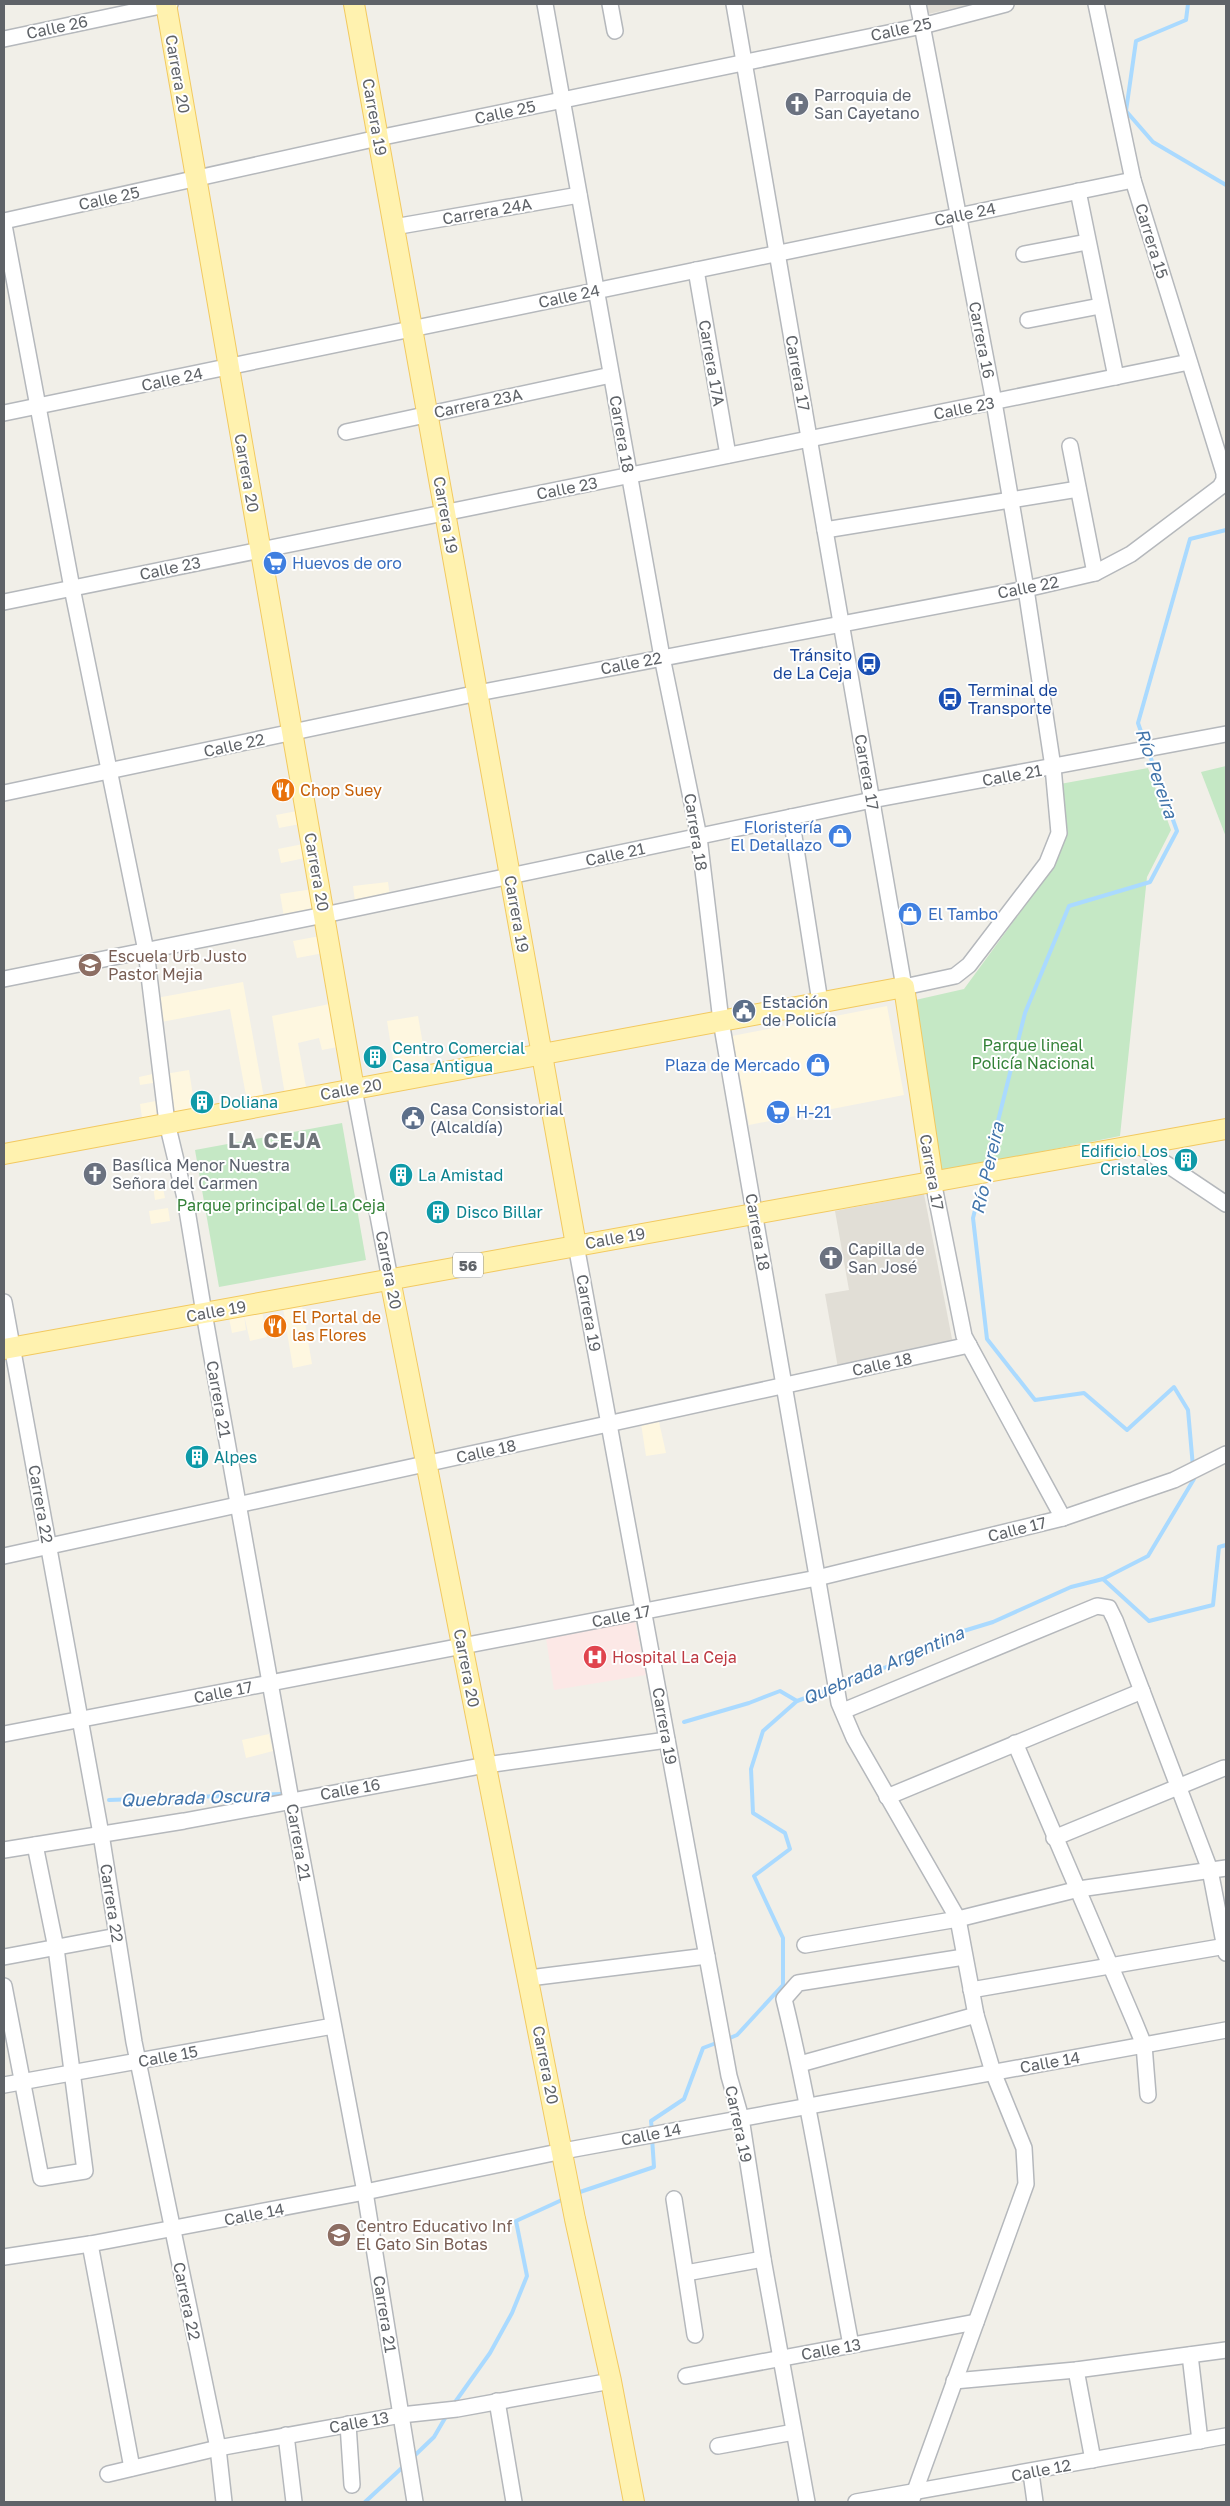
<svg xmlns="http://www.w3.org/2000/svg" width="1230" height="2506" viewBox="0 0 1230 2506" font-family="'Golos Text',sans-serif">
  <rect width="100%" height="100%" fill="#f1efe8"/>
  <g fill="#fef7e0">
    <path d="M297,811L300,824L279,828L276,815Z"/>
    <path d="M303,844L305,858L281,863L278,849Z"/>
    <path d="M388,882L390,897L355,902L353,886Z"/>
    <path d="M313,889L316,912L284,917L280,894Z"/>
    <path d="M320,936L324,953L297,958L293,941Z"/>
    <path d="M243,982L264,1098L247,1101L230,1009L156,1023L151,999Z"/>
    <path d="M334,1003L343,1046L322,1050L319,1038L298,1043L308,1098L286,1101L272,1016Z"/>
    <path d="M887,1006L904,1095L749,1125L732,1036Z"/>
    <path d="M418,1016L429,1079L397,1085L387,1021Z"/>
    <path d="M189,1070L195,1109L176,1112L172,1108L165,1074Z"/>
    <path d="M157,1073L159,1082L140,1085L139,1077Z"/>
    <path d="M161,1100L165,1128L144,1131L140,1104Z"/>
    <path d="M162,1183L165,1198L155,1200L153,1185Z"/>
    <path d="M168,1208L170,1221L151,1224L149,1211Z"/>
    <path d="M302,1305L312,1364L293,1368L283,1308Z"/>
    <path d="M262,1311L267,1337L250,1341L244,1315Z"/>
    <path d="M244,1315L246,1330L232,1333L229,1318Z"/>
    <path d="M657,1413L666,1453L646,1456L640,1417Z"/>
    <path d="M269,1734L273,1751L246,1758L242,1740Z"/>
  </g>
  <g fill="#e1ded6">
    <path d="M926,4H973L928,14Z"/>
    <path d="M924,1194L953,1344L838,1368L825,1294L849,1290L835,1211Z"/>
  </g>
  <path fill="#fce8e6" d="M635,1621L646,1675L554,1690L546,1638Z"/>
  <g fill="#c5e8c5">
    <path d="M1226,766V837L1201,772Z"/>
    <path d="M1148,768L1171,830L1147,877L1120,1136L935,1173L911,1001L964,989L1049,873L1064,834L1060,784Z"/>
    <path d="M342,1123L366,1260L219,1287L195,1150Z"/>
  </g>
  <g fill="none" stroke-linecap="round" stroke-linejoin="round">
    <g stroke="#aadaff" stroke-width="4">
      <path d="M1188,4L1186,20L1136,41L1126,111L1153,142L1226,185"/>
      <path d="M1146,746L1138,723L1190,539L1226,530"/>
      <path d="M987,1165L1025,1013L1069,906L1150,882L1177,831L1149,753"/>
      <path d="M983,1179L973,1218L987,1339L1035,1400L1084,1393L1127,1430L1174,1387L1188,1410L1193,1467"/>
      <path d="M1194,1474V1479L1148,1556L1103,1579L1149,1621L1213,1605L1219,1547L1226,1545"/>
      <path d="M839,1685L902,1661L957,1633L993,1622L1071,1587L1103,1579"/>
      <path d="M684,1722L749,1703L780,1691L797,1701"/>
      <path d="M109,1800L281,1794"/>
      <path d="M725,2040L737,2035L783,1985V1938L754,1876L790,1849L785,1833L753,1813L751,1769L763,1731L797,1701L833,1688"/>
      <path d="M652,2131L651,2121L684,2099L703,2048L719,2042"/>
      <path d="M577,2193L654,2167L652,2138"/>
      <path d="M453,2405L490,2353L512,2313L527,2276L516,2221L564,2199"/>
      <path d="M412,2458L434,2437L448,2413"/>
      <path d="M365,2502L405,2465"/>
    </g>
    <g stroke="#b5b8bc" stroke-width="18">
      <g id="minor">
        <path d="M545,4L662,657L699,837L721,1021L839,1703L854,1738L958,1919L976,2015L993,2072L1024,2148L1026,2184L911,2502"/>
        <path d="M610,4L615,31"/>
        <path d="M734,4L904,987L955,976L969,965L1047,863L1059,833L1053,767L1026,589L994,402L918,4"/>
        <path d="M4,39L170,4"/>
        <path d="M1078,191L1116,377"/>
        <path d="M4,221L378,138L922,26L1006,4"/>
        <path d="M4,225L72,588L146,951L167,1123L185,1198L204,1313L291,1800L365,2192L415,2502"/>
        <path d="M394,227L579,195"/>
        <path d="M1024,254L1087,242"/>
        <path d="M696,270L728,455"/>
        <path d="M1028,320L1100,306"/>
        <path d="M4,413L1133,180"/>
        <path d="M346,432L611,375"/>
        <path d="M1070,446L1095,573"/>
        <path d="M825,530L1078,489"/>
        <path d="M4,602L1189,362"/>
        <path d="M4,793L478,693L1026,589L1095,573L1131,554L1220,487L1224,480V473L1133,180L1096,4"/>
        <path d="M791,817L820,1002"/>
        <path d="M4,979L324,915L872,800L1226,734"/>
        <path d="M354,1089L390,1279"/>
        <path d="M1138,1145L1226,1204"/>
        <path d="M933,1181L964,1336L1063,1518"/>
        <path d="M576,1245L729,2076L741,2118L763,2259L807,2502"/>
        <path d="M4,1302L101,1834L134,2042L218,2448L224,2502"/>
        <path d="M4,1556L969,1345"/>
        <path d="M843,1711L1097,1606L1109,1608L1115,1620L1210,1870L1226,1953"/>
        <path d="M4,1734L817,1578L1063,1518L1174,1480L1226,1454"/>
        <path d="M1015,1743L1135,2023L1144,2045L1148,2095"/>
        <path d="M887,1797L1142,1691"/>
        <path d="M1054,1838L1224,1768"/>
        <path d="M4,1850L184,1821L486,1765L667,1740"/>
        <path d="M805,1945L958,1919L1079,1889L1226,1868"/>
        <path d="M4,1957L117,1936"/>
        <path d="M529,1978L707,1956"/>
        <path d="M4,1986L41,2178L85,2171L56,1948L35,1845"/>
        <path d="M971,1990L1226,1946"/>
        <path d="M800,2064L976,2015"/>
        <path d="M4,2085L333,2026"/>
        <path d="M674,2199L695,2335"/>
        <path d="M4,2257L90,2244"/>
        <path d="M686,2273L763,2259"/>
        <path d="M851,2345C829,2230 812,2113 784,1999L798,1983L964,1957"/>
        <path d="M1190,2355L1200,2441"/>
        <path d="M1076,2370L1093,2460"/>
        <path d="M686,2376L976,2322"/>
        <path d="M954,2381L1076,2370L1226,2350"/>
        <path d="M497,2401L514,2502"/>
        <path d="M348,2424L352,2485"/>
        <path d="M286,2435L294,2502"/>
        <path d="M718,2446L794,2432"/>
        <path d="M132,2468L90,2244L365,2192L563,2151L1226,2030"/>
        <path d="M1031,2473L1035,2502"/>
        <path d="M108,2474L218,2448L401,2415L457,2409L611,2381"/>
        <path d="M856,2502L1226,2436"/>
      </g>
    </g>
    <g stroke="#f2c960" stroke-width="22">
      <g id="major">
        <path d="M166,4L354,1089"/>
        <path d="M354,4L576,1245"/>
        <path d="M4,1154L904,987L933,1181"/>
        <path d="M390,1279L575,2219L611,2381L634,2502"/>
        <path d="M4,1349L1226,1129"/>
      </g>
    </g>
    <use href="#minor" stroke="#fff" stroke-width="15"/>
    <use href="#major" stroke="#fff2af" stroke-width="20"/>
  </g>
  <defs>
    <g id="church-disc" transform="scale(1.25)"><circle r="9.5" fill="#6b7280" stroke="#fff"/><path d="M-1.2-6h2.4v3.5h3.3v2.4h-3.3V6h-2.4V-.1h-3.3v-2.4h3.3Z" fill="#fff"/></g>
    <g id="supermarket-disc" transform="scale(1.25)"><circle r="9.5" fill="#3f7fe0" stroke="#fff"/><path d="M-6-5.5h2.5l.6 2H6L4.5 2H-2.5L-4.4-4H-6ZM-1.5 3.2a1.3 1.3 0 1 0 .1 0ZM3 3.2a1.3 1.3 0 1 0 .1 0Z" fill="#fff"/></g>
    <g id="bus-disc" transform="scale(1.25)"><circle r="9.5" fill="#1a4fb4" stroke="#fff"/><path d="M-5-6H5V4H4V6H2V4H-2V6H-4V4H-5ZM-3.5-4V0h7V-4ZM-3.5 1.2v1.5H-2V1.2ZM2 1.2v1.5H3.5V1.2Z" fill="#fff"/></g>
    <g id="restaurant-disc" transform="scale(1.25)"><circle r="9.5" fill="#e8710a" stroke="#fff"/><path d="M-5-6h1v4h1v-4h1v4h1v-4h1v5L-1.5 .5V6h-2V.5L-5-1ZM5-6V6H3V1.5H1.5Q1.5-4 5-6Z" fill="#fff"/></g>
    <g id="shop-disc" transform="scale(1.25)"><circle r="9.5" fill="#3f7fe0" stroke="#fff"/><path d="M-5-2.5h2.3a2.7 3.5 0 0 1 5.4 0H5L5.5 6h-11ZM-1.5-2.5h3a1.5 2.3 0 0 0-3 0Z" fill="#fff"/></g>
    <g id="school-disc" transform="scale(1.25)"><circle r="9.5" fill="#8d6e63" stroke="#fff"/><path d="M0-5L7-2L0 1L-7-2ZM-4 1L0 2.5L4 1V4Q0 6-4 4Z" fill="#fff"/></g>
    <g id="civic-disc" transform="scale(1.25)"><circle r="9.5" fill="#5c6f8a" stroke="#fff"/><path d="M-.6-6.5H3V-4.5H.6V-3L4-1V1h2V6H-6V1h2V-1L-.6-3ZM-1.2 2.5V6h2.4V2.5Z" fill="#fff"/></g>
    <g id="building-disc" transform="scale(1.25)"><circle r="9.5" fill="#0f9aa8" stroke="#fff"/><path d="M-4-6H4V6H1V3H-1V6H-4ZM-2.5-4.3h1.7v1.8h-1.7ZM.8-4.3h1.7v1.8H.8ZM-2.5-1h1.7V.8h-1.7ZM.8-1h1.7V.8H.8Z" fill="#fff"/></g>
    <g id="hospital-disc" transform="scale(1.25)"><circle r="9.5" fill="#e0444e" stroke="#fff"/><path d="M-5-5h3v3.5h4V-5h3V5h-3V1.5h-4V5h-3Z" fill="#fff"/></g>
  </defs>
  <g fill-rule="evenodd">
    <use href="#church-disc" x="797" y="104"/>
    <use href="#supermarket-disc" x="275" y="563"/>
    <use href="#bus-disc" x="869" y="664"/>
    <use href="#bus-disc" x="950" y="699"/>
    <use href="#restaurant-disc" x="283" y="790"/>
    <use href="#shop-disc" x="840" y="836"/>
    <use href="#shop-disc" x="910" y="914"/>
    <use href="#school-disc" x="90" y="965"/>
    <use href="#civic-disc" x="744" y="1011"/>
    <use href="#building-disc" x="375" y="1057"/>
    <use href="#shop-disc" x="818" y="1065"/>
    <use href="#building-disc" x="202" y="1102"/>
    <use href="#supermarket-disc" x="778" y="1112"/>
    <use href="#civic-disc" x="413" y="1118"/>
    <use href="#building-disc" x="1186" y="1160"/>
    <use href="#church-disc" x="95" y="1174"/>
    <use href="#building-disc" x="401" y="1175"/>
    <use href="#building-disc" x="438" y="1212"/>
    <use href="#church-disc" x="831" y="1258"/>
    <use href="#restaurant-disc" x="275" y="1326"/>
    <use href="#building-disc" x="197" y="1457"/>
    <use href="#hospital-disc" x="595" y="1657"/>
    <use href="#school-disc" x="339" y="2235"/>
  </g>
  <g text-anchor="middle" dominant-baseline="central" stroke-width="4" stroke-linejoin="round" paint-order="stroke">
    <rect fill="#fff" stroke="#8f9295" stroke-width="1" x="453" y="1252.5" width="30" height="25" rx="4"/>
    <g font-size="15" font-weight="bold" fill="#5f6368">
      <text x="468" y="1265">56</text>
    </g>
    <g font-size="16" fill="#5f6368" stroke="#fff">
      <text transform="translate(57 27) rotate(-12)">Calle 26</text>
      <text transform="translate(901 29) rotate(-12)">Calle 25</text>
      <text transform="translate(178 74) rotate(80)">Carrera 20</text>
      <text transform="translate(505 112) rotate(-12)">Calle 25</text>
      <text transform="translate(375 117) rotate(80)">Carrera 19</text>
      <text transform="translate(109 198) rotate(-12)">Calle 25</text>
      <text transform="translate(487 211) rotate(-10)">Carrera 24A</text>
      <text transform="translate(965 214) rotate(-12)">Calle 24</text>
      <text transform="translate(1152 241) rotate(73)">Carrera 15</text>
      <text transform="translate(569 296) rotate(-12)">Calle 24</text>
      <text transform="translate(982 340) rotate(79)">Carrera 16</text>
      <text transform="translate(712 363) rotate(80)">Carrera 17A</text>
      <text transform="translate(798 373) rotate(80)">Carrera 17</text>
      <text transform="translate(172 379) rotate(-12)">Calle 24</text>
      <text transform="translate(478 403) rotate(-12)">Carrera 23A</text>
      <text transform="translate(964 408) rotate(-11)">Calle 23</text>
      <text transform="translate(622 434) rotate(80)">Carrera 18</text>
      <text transform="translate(247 473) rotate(80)">Carrera 20</text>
      <text transform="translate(567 488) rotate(-11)">Calle 23</text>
      <text transform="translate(446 515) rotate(80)">Carrera 19</text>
      <text transform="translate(170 568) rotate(-12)">Calle 23</text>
      <text transform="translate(1028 587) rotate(-11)">Calle 22</text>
      <text transform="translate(631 663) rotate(-11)">Calle 22</text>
      <text transform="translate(234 745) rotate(-12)">Calle 22</text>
      <text transform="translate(867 772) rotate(80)">Carrera 17</text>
      <text transform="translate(1012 775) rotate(-10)">Calle 21</text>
      <text transform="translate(696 832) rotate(81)">Carrera 18</text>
      <text transform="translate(615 854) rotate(-12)">Calle 21</text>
      <text transform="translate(317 872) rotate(80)">Carrera 20</text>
      <text transform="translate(517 914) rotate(80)">Carrera 19</text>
      <text transform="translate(351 1089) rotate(-10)">Calle 20</text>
      <text transform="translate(932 1172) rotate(80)">Carrera 17</text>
      <text transform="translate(758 1232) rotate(80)">Carrera 18</text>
      <text transform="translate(615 1238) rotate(-10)">Calle 19</text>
      <text transform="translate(389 1270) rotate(79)">Carrera 20</text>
      <text transform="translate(216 1311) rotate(-10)">Calle 19</text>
      <text transform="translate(589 1313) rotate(80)">Carrera 19</text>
      <text transform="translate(882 1364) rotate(-12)">Calle 18</text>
      <text transform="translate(219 1399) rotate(80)">Carrera 21</text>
      <text transform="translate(486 1451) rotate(-12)">Calle 18</text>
      <text transform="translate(41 1504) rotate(80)">Carrera 22</text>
      <text transform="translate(1017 1529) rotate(-14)">Calle 17</text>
      <text transform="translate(621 1616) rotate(-11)">Calle 17</text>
      <text transform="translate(467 1668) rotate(79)">Carrera 20</text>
      <text transform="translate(223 1692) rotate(-11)">Calle 17</text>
      <text transform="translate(665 1726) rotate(80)">Carrera 19</text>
      <text transform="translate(350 1789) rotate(-10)">Calle 16</text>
      <text transform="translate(299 1842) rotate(80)">Carrera 21</text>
      <text transform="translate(112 1903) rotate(81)">Carrera 22</text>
      <text transform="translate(168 2056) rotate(-10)">Calle 15</text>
      <text transform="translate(1050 2062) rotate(-10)">Calle 14</text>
      <text transform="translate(546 2065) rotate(79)">Carrera 20</text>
      <text transform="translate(739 2124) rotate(78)">Carrera 19</text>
      <text transform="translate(651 2134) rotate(-11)">Calle 14</text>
      <text transform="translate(254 2214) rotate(-11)">Calle 14</text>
      <text transform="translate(187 2301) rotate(78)">Carrera 22</text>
      <text transform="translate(385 2314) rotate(81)">Carrera 21</text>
      <text transform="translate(831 2349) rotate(-10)">Calle 13</text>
      <text transform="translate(359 2422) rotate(-10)">Calle 13</text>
      <text transform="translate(1041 2470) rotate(-11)">Calle 12</text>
    </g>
    <g font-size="16" fill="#5b616d" stroke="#fff" text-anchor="start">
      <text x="814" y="95">Parroquia de<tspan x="814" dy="18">San Cayetano</tspan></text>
      <text x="112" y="1165">Basílica Menor Nuestra<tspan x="112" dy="18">Señora del Carmen</tspan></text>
      <text x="848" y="1249">Capilla de<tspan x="848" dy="18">San José</tspan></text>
    </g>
    <g font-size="16" fill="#366cbe" stroke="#fff" text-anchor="start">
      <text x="292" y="563">Huevos de oro</text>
      <text x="822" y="827" text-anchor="end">Floristería<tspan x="822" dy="18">El Detallazo</tspan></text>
      <text x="928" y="914">El Tambo</text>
      <text x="800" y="1065" text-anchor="end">Plaza de Mercado</text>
      <text x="796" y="1112">H-21</text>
    </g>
    <g font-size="16" fill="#164399" stroke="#fff" text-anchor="end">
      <text x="852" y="655">Tránsito<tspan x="852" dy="18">de La Ceja</tspan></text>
      <text x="968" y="690" text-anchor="start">Terminal de<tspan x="968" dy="18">Transporte</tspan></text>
    </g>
    <g font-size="16" fill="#c56008" stroke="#fff" text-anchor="start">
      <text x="300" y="790">Chop Suey</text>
      <text x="292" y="1317">El Portal de<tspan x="292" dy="18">las Flores</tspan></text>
    </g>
    <g font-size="16" fill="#785e54" stroke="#fff" text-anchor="start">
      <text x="108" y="956">Escuela Urb Justo<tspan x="108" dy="18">Pastor Mejia</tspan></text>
      <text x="356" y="2226">Centro Educativo Inf<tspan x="356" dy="18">El Gato Sin Botas</tspan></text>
    </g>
    <g font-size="16" fill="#4e5e75" stroke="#fff" text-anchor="start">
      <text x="762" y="1002">Estación<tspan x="762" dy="18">de Policía</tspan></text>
      <text x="430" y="1109">Casa Consistorial<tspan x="430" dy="18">(Alcaldía)</tspan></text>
    </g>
    <g font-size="16" fill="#348238" stroke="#fff">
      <text x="1033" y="1045">Parque lineal<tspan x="1033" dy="18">Policía Nacional</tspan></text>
      <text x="281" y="1205">Parque principal de La Ceja</text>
    </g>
    <g font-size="16" fill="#0d838f" stroke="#fff" text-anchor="start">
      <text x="392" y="1048">Centro Comercial<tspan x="392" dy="18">Casa Antigua</tspan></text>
      <text x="220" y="1102">Doliana</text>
      <text x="1168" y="1151" text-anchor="end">Edificio Los<tspan x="1168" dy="18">Cristales</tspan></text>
      <text x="418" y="1175">La Amistad</text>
      <text x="456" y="1212">Disco Billar</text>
      <text x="214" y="1457">Alpes</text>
    </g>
    <g font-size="16" fill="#be3a42" stroke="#fff" text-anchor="start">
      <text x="612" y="1657">Hospital La Ceja</text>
    </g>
    <g font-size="18" font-style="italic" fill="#4174aa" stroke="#fff">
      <text transform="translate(1157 773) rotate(71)">Río Pereira</text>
      <text transform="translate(987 1168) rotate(-77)">Río Pereira</text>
      <text transform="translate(883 1665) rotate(-23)">Quebrada Argentina</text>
      <text transform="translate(195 1797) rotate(-2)">Quebrada Oscura</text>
    </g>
    <g font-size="21" font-weight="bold" letter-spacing="1" fill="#70757a" stroke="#fff">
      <text x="275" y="1140">LA CEJA</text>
    </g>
  </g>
  <rect width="1230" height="2506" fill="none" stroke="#5f6368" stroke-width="10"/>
</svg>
